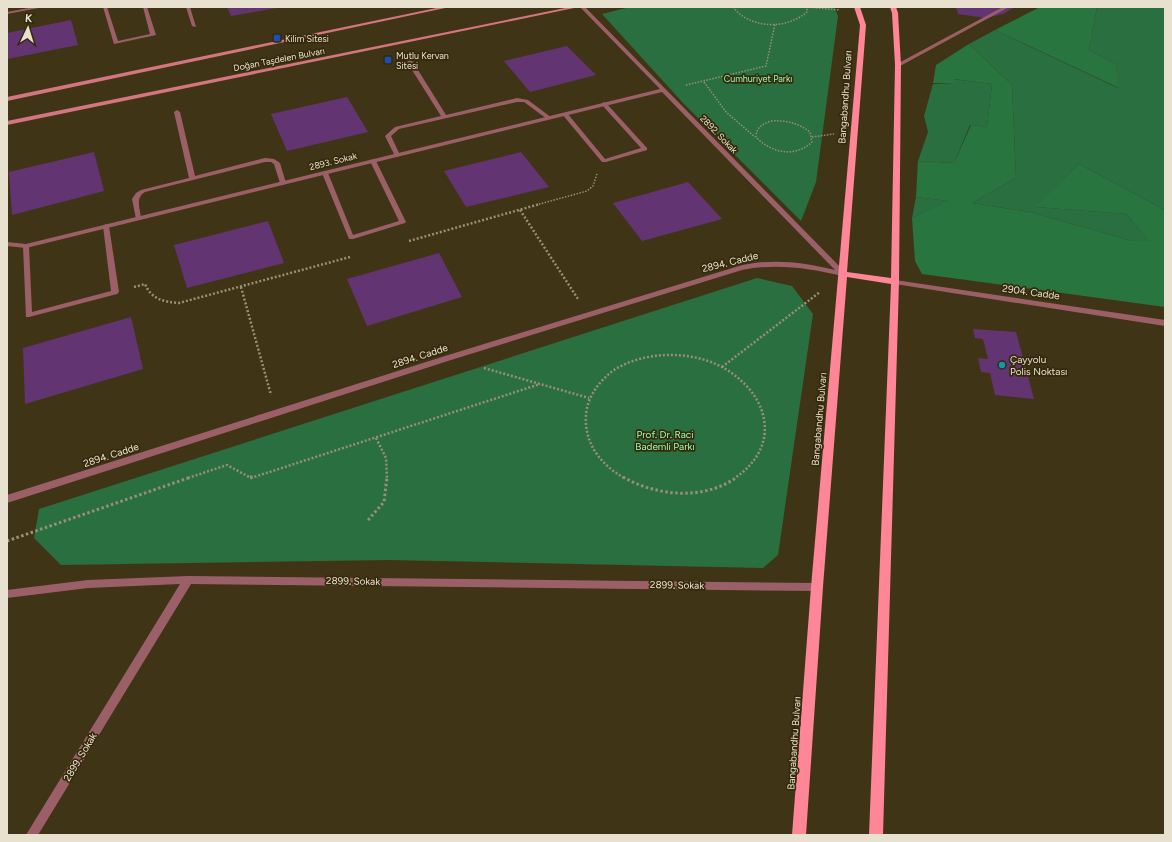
<svg xmlns="http://www.w3.org/2000/svg" width="1172" height="842" viewBox="0 0 1172 842" font-family="Figtree,sans-serif">
  <rect width="100%" height="100%" fill="#403416"/>
  <g fill="#2a6f3f">
    <path d="M630,7H834L838,16L816,182L801,221L684,104L602,14Z"/>
    <path d="M1097,7H1165V210L1079,164L1036,207L1127,214L1148,241H1132L1030,212L972,203L1016,178L1012,85L969,44L995,30L1118,88L1116,64L1089,50Z"/>
    <path d="M953,79L992,84L987,127L970,125L954,163L918,161L928,132L924,116L933,84H954Z"/>
    <path d="M916,197L949,201L912,218Z"/>
    <path d="M757,278L792,286L813,314L778,555L763,568L389,560L61,565L34,538L39,509Z"/>
  </g>
  <g fill="#287540">
    <path d="M1040,7H1097L1089,50L1116,64L1119,88L995,30Z"/>
    <path d="M969,44L1012,85L1016,178L972,203L1030,212L1132,241H1148L1127,214L1035,207L1079,164L1165,210V307L922,274L915,261L912,218L948,201L916,197L918,161L954,163L971,125L987,127L992,84L954,79L955,84L933,83L936,65Z"/>
  </g>
  <g fill="#633472">
    <path d="M227,7H277V8L231,16Z"/>
    <path d="M952,7H1015L1003,14L986,18L958,14L957,9Z"/>
    <path d="M71,20L78,45L7,59V33Z"/>
    <path d="M567,46L596,75L530,92L504,61Z"/>
    <path d="M347,97L368,132L287,151L271,114Z"/>
    <path d="M94,152L104,191L12,215L9,172Z"/>
    <path d="M521,152L549,187L466,207L444,171Z"/>
    <path d="M688,182L722,219L642,241L613,203Z"/>
    <path d="M268,221L284,263L187,288L174,245Z"/>
    <path d="M439,253L462,297L367,326L347,279Z"/>
    <path d="M131,317L143,369L25,404L23,348Z"/>
    <path d="M973,329L1016,332L1034,399L995,395L990,373L981,372L978,358L988,359L983,339L975,338Z"/>
  </g>
  <g fill="none" stroke-linecap="round" stroke-linejoin="round">
    <g stroke="#998f78" stroke-width="1.5" stroke-dasharray="1.5 1.5" stroke-linecap="butt">
      <path d="M733,7C750,29 786,30 807,12V7"/>
      <path d="M807,7L840,10"/>
      <path d="M704,82L726,112L755,137"/>
      <path d="M686,85L766,66L775,24"/>
      <path d="M771,121C786,120 798,123 810,132L812,142C795,158 771,153 756,137C756,127 763,124 771,121Z"/>
      <path d="M812,137L834,134"/>
      <path d="M536,205L587,191L593,186L597,174"/>
    </g>
    <g stroke="#998f78" stroke-width="2.5" stroke-dasharray="2 2" stroke-linecap="butt">
      <path d="M520,210L578,299"/>
      <path d="M409,241L540,204"/>
      <path d="M134,287L145,284C151,299 164,302 179,303L350,257"/>
      <path d="M241,287L271,395"/>
      <path d="M722,367L820,292"/>
      <path d="M484,368L589,398"/>
      <path d="M376,438L386,458L387,478"/>
      <path d="M188,478L227,465L251,478L540,384"/>
      <path d="M624,478C600,464 584,443 586,415C587,397 600,380 614,370C644,351 690,350 722,367C769,393 783,445 735,478"/>
    </g>
    <g stroke="#998f78" stroke-width="3" stroke-dasharray="2.5 2.5" stroke-linecap="butt">
      <path d="M250,477H253"/>
      <path d="M623,477C656,496 704,501 737,477"/>
      <path d="M368,520L384,502L387,477"/>
      <path d="M7,541L191,477"/>
    </g>
    <g fill="#9b6067" fill-rule="evenodd">
      <path d="M103,7H107L118,41L150,34L143,7H147L156,35L114,44Z"/>
      <path d="M410,60L413,62L446,115L517,98L528,100L552,118L547,119L524,102H517L399,129L391,136L400,155L397,157L395,156L385,136L395,127L441,116L407,62Z"/>
      <path d="M604,102L606,103L647,148V150L606,162H602L562,114L567,113L605,159L641,148L602,105L601,104Z"/>
      <path d="M177,110L180,112L195,176L265,158L274,159L280,163L286,183L283,185L280,183L274,164L271,162H265L145,192C135,198 140,208 141,218L140,219H136L132,199L136,193L141,190L189,178L174,112Z"/>
      <path d="M373,159L376,161L406,222L405,223L353,239H349L322,173L325,171L328,173L353,235L399,221L370,161Z"/>
      <path d="M106,224L109,226L119,292L117,294L29,317H26L23,246L24,245H28L29,246L32,312L111,291L103,226Z"/>
    </g>
    <g fill="#9b6067" fill-rule="evenodd">
      <path d="M34,7H44L7,14V12Z"/>
      <path d="M186,7H190L196,27L192,26Z"/>
      <path d="M580,7H585L845,272L846,274L845,276H843C809,268 776,263 742,270L451,360L7,503V495L445,356L739,266C771,258 803,262 835,270L662,92L26,248L7,246V242L26,244L660,89Z"/>
      <path d="M1003,7H1009L900,66L895,65Z"/>
      <path d="M893,280H895L1165,320V326L895,284L892,282Z"/>
      <path d="M188,576L817,583L820,584L822,587L820,590L817,591L191,584L38,835H26L180,584L88,588L7,598V590L88,580Z"/>
    </g>
    <g fill="#d37681" fill-rule="evenodd">
      <path d="M441,7H450L7,101V97Z"/>
      <path d="M570,7H579L7,125V121Z"/>
    </g>
    <path fill="#fe8696" fill-rule="evenodd" d="M854,7H860L866,25L847,272L891,278L895,65L892,13L890,7H896L898,13L901,65L899,282L883,835H869L891,284L847,277L823,587L806,835H792L811,587L860,25Z"/>
  </g>
  <g fill="#1a4fb4" stroke="#362a0c" stroke-width="1.5">
    <rect x="273" y="34" width="8" height="8" rx="2"/>
    <rect x="384" y="56" width="8" height="8" rx="2"/>
  </g>
  <circle fill="#0f9aa8" stroke="#362a0c" stroke-width="1.5" cx="1002" cy="365" r="4"/>
  <g text-anchor="middle" dominant-baseline="central" stroke-width="3.5" stroke-linejoin="round" paint-order="stroke">
    <g font-size="9" fill="#e8e1d0" stroke="#362a0c" text-anchor="start">
      <text x="285" y="38">Kilim Sitesi</text>
      <text x="396" y="55">Mutlu Kervan<tspan x="396" dy="10">Sitesi</tspan></text>
    </g>
    <g font-size="9" fill="#e8e1d0" stroke="#362a0c">
      <text transform="translate(279 59) rotate(-11)">Doğan Taşdelen Bulvarı</text>
      <text transform="translate(719 134) rotate(46)">2892. Sokak</text>
      <text transform="translate(333 161) rotate(-14)">2893. Sokak</text>
    </g>
    <g font-size="9" fill="#97fcaf" stroke="#362a0c">
      <text x="758" y="78">Cumhuriyet Parkı</text>
    </g>
    <g font-size="10" fill="#e8e1d0" stroke="#362a0c">
      <text transform="translate(845 97) rotate(-86)">Bangabandhu Bulvarı</text>
      <text transform="translate(730 262) rotate(-14)">2894. Cadde</text>
      <text transform="translate(1031 292) rotate(8)">2904. Cadde</text>
      <text transform="translate(420 356) rotate(-18)">2894. Cadde</text>
      <text transform="translate(819 419) rotate(-85)">Bangabandhu Bulvarı</text>
      <text transform="translate(111 455) rotate(-18)">2894. Cadde</text>
      <text transform="translate(353 581) rotate(1)">2899. Sokak</text>
      <text transform="translate(677 585) rotate(1)">2899. Sokak</text>
      <text transform="translate(794 743) rotate(-86)">Bangabandhu Bulvarı</text>
      <text transform="translate(80 757) rotate(-59)">2899. Sokak</text>
    </g>
    <g font-size="10" fill="#e8e1d0" stroke="#362a0c" text-anchor="start">
      <text x="1010" y="359">Çayyolu<tspan x="1010" dy="12">Polis Noktası</tspan></text>
    </g>
    <g font-size="10" fill="#97fcaf" stroke="#362a0c">
      <text x="665" y="434">Prof. Dr. Raci<tspan x="665" dy="12">Bademli Parkı</tspan></text>
    </g>
  </g>
  <rect width="1172" height="842" fill="none" stroke="#e8e1d0" stroke-width="16"/>
  <g transform="translate(28 28) rotate(4)" stroke="#362a0c" stroke-width="3" paint-order="stroke">
  <path d="M0-3L7 15L0 10L-7 15Z" fill="#e8e1d0"/>
  <text y="-6" font-size="11" font-weight="bold" text-anchor="middle" fill="#e8e1d0">K</text>
  </g>
</svg>
